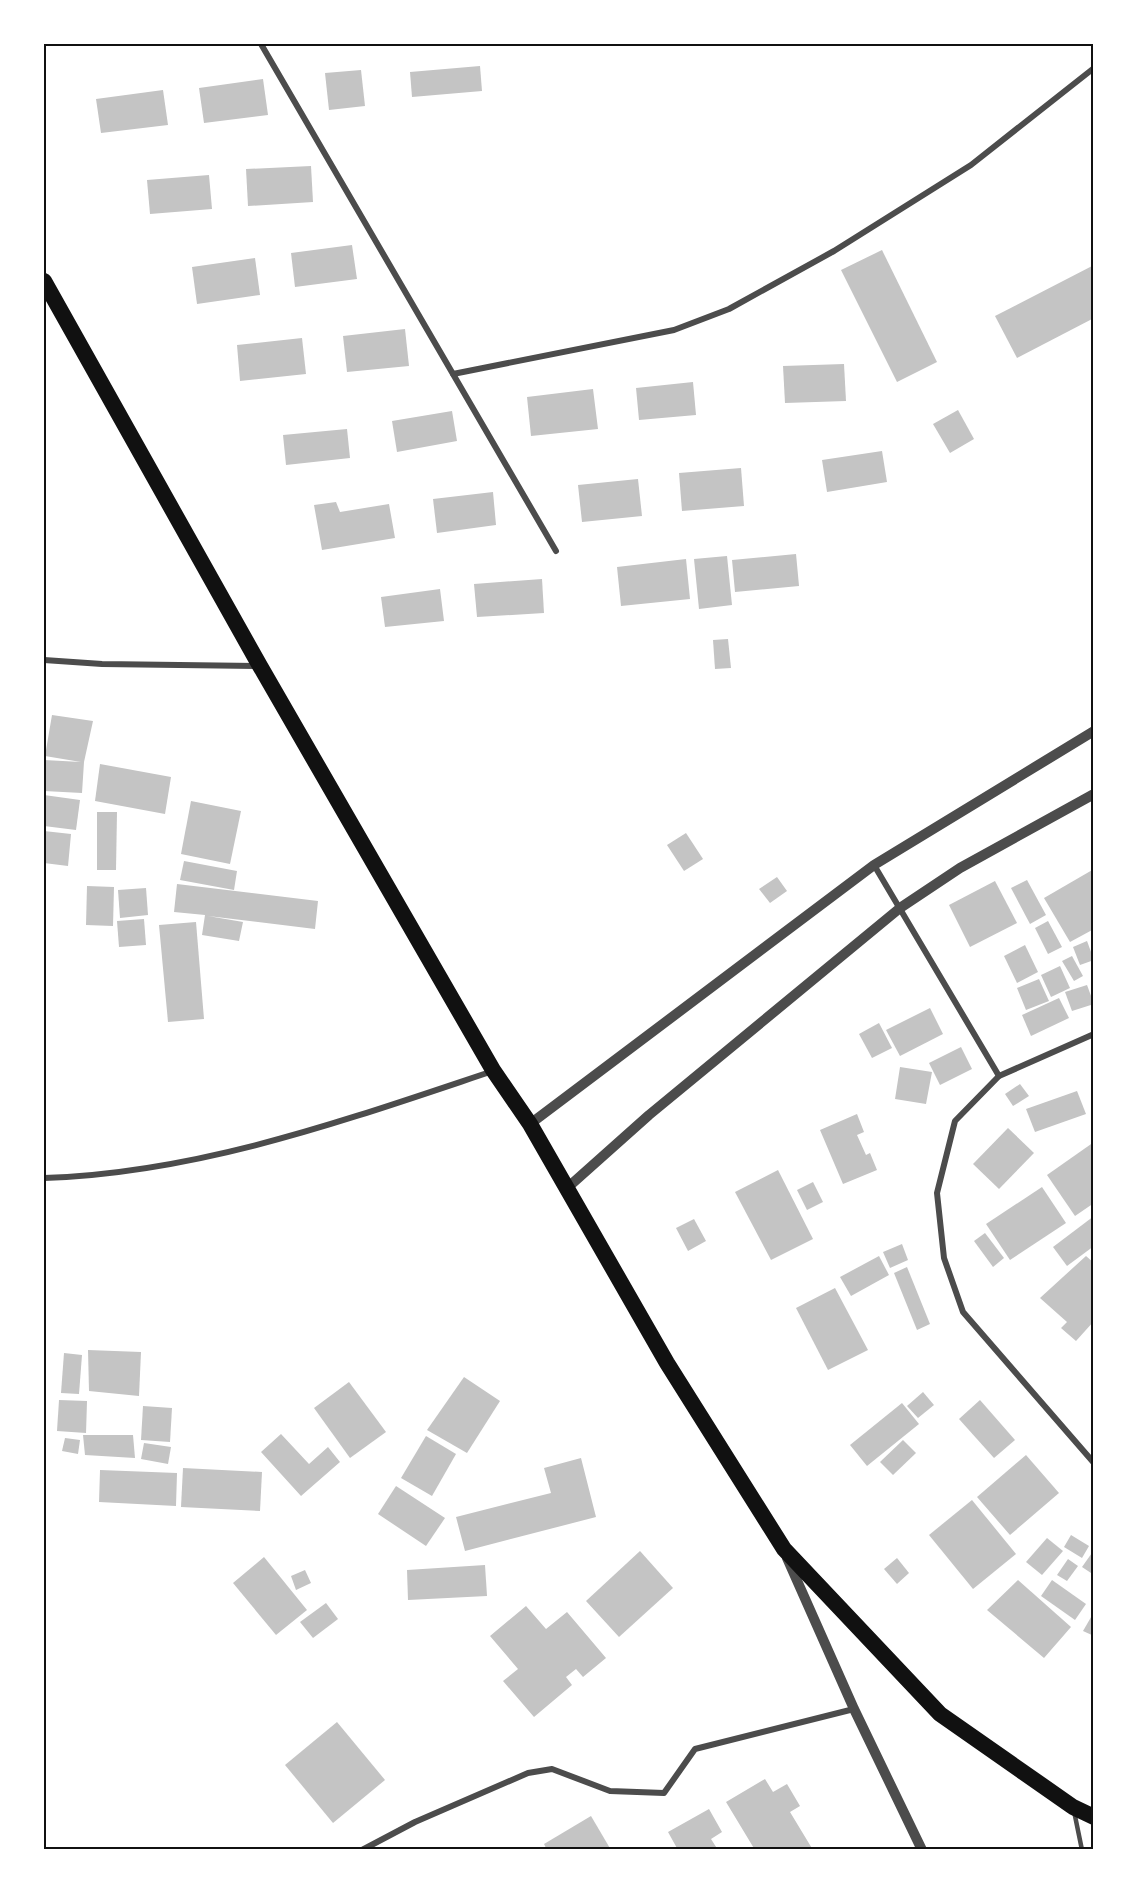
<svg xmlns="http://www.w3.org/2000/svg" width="1137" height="1893" viewBox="0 0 1137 1893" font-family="Roboto,sans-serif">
  <rect width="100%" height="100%" fill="#fff"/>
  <g fill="#c4c4c4">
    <path d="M480,66L482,91L412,97L410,72Z"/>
    <path d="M361,70L365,106L329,110L325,73Z"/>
    <path d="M263,79L268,115L204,123L199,88Z"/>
    <path d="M163,90L168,125L101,133L96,99Z"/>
    <path d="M311,166L313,202L248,206L246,169Z"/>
    <path d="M209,175L212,209L150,214L147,180Z"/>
    <path d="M352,245L357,279L295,287L291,253Z"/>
    <path d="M882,250L937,362L897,382L841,270Z"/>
    <path d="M255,258L260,295L197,304L192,267Z"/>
    <path d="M1094,265V318L1017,358L995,316Z"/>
    <path d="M405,329L409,366L347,372L343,336Z"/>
    <path d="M302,338L306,374L240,381L237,345Z"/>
    <path d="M844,364L846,401L785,403L783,366Z"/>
    <path d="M693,382L696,415L639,420L636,388Z"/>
    <path d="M593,389L598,429L531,436L527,397Z"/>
    <path d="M958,410L974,439L950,453L933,424Z"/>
    <path d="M452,411L457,441L397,452L392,421Z"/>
    <path d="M347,429L350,458L286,465L283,435Z"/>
    <path d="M882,451L887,482L827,492L822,460Z"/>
    <path d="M741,468L744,506L682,511L679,473Z"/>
    <path d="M638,479L642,516L582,522L578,485Z"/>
    <path d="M493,492L496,525L437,533L433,499Z"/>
    <path d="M336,502L340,512L389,504L395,538L322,550L314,505Z"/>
    <path d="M796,554L799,586L735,592L732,560Z"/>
    <path d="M727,556L732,605L699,609L694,559Z"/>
    <path d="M686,559L690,599L621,606L617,567Z"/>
    <path d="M542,579L544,613L477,617L474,584Z"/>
    <path d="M440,589L444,621L385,627L381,597Z"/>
    <path d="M728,639L731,668L715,669L713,640Z"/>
    <path d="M52,715L93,721L84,762L82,793L44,791V760L81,762L45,756Z"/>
    <path d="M100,764L171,777L165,814L95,801Z"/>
    <path d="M44,795L80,800L76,830L44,826Z"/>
    <path d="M191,801L241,811L230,864L181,854Z"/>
    <path d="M97,812H117L116,870H97Z"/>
    <path d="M44,831L71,834L68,866L44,863Z"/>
    <path d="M686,833L703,859L684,871L667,845Z"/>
    <path d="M184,861L237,871L234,890L180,880Z"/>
    <path d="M1094,869V929L1070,942L1044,898Z"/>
    <path d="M777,877L787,891L770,903L759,889Z"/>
    <path d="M1027,880L1046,915L1030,924L1011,888Z"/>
    <path d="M995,881L1017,923L970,947L949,905Z"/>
    <path d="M177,884L318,901L315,929L208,916L243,922L239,941L202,935L205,915L174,912Z"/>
    <path d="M87,886L114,887L113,926L86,925Z"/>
    <path d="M146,888L148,915L120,918L118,890Z"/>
    <path d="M144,919L146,945L119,947L117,921Z"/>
    <path d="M1048,921L1062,947L1048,954L1035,928Z"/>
    <path d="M196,922L204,1019L168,1022L159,925Z"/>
    <path d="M1087,941L1094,960L1080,965L1073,947Z"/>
    <path d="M1025,945L1038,972L1017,983L1004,956Z"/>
    <path d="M1072,956L1083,976L1074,981L1062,961Z"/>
    <path d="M1060,966L1070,988L1051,997L1041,975Z"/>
    <path d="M1039,979L1049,1001L1026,1010L1017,988Z"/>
    <path d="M1087,985L1094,1004L1072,1011L1065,992Z"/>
    <path d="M1059,998L1069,1018L1031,1036L1022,1015Z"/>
    <path d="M930,1008L943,1034L900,1056L886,1030Z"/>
    <path d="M879,1023L892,1048L872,1058L859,1034Z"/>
    <path d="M961,1047L972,1069L940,1085L929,1063Z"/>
    <path d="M900,1067L932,1072L926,1104L895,1099Z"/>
    <path d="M1020,1084L1029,1096L1013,1106L1005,1094Z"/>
    <path d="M1077,1091L1086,1114L1035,1132L1026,1109Z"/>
    <path d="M857,1114L864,1132L857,1135L866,1155L870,1153L877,1170L843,1184L820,1130Z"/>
    <path d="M1008,1128L1034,1153L999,1189L973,1164Z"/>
    <path d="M1094,1142V1203L1075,1216L1047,1175Z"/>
    <path d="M778,1170L813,1239L771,1260L735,1192Z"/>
    <path d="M813,1182L823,1202L807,1210L797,1190Z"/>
    <path d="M1042,1187L1066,1223L1010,1260L986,1224Z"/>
    <path d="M1094,1216V1246L1067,1266L1053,1247Z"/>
    <path d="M694,1219L706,1241L688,1251L676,1228Z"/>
    <path d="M985,1233L1004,1258L993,1267L974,1241Z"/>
    <path d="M902,1244L908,1260L890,1268L883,1252Z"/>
    <path d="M879,1256L889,1275L851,1296L840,1277Z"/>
    <path d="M1086,1256L1094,1263V1321L1076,1341L1061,1328L1067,1322L1040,1298Z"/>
    <path d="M907,1267L930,1324L917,1330L894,1273Z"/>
    <path d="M835,1288L868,1350L828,1370L796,1308Z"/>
    <path d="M88,1350L141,1352L139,1396L89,1391Z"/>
    <path d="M64,1353L82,1355L79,1394L61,1393Z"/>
    <path d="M464,1377L500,1401L467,1453L427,1430Z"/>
    <path d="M349,1382L386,1432L350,1458L314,1408Z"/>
    <path d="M923,1392L934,1405L918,1418L907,1406Z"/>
    <path d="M59,1400L87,1401L86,1433L57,1431Z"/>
    <path d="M980,1400L1015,1440L994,1458L959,1419Z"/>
    <path d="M902,1403L919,1424L867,1466L850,1445Z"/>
    <path d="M143,1406L172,1408L170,1442L141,1440Z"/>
    <path d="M281,1434L309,1464L328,1447L340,1462L301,1496L261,1452Z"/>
    <path d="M83,1435H133L135,1458L85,1455Z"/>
    <path d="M426,1436L456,1454L432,1496L401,1478Z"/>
    <path d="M65,1438L80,1440L78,1454L62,1451Z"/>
    <path d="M903,1440L916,1453L893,1475L880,1462Z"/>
    <path d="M144,1443L171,1447L168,1464L141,1459Z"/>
    <path d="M1026,1455L1059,1493L1010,1535L977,1497Z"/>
    <path d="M581,1458L596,1517L465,1551L456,1517L551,1493L544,1468Z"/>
    <path d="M183,1468L262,1472L260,1511L181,1507Z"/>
    <path d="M100,1470L177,1473L176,1506L99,1502Z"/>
    <path d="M396,1486L445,1518L426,1546L378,1514Z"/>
    <path d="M972,1500L1016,1554L973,1589L929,1535Z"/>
    <path d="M1071,1535L1089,1546L1082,1558L1064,1547Z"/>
    <path d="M1047,1538L1063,1551L1042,1575L1026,1562Z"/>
    <path d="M1094,1550V1575L1082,1567Z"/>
    <path d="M640,1551L673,1588L619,1637L586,1601Z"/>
    <path d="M264,1557L307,1610L276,1635L233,1583Z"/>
    <path d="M897,1558L909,1573L897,1584L884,1569Z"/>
    <path d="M1068,1559L1078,1566L1067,1581L1057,1575Z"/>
    <path d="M485,1565L487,1596L408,1600L407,1570Z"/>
    <path d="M305,1570L311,1583L296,1590L291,1576Z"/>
    <path d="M1018,1580L1071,1627L1044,1658L987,1610Z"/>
    <path d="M1052,1580L1086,1604L1075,1620L1041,1596Z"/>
    <path d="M326,1603L338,1619L313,1638L300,1622Z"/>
    <path d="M526,1606L546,1629L567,1612L606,1658L583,1677L576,1669L566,1677L572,1685L534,1717L503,1681L518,1669L490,1636Z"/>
    <path d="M1094,1612V1636L1083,1631Z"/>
    <path d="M337,1722L385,1780L333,1823L285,1765Z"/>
    <path d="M765,1779L773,1792L787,1784L800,1806L790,1812L813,1850H755L726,1802Z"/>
    <path d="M709,1809L722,1832L711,1839L718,1850H678L668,1832Z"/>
    <path d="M591,1816L611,1850H547L544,1844Z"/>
  </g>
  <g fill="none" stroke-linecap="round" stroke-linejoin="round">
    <path stroke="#4c4c4c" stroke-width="4.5" d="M1074,1811L1082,1850"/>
    <g stroke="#4c4c4c" stroke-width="6">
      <path d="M261,44L556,551"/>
      <path d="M453,374L674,330L729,309L834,251L971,165L1094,68"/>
      <path d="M44,660L102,664L259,666"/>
      <path d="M874,865L999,1076"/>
      <path d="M1094,1034L999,1076L955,1121L937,1193L944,1258L963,1312L1094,1463"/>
      <path d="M44,1178C199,1173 346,1120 493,1071"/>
      <path d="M362,1850L415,1822L528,1773L552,1769L610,1791L664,1793L695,1749L854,1709"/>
    </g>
    <g stroke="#4c4c4c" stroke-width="10">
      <path d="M530,1124L874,865L1094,731"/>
      <path d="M566,1189L649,1115L900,908L960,868L1094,794"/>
      <path d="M787,1558L854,1709L922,1850"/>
    </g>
    <path stroke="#111" stroke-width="16" d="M44,281L260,666L493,1070L530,1124L667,1363L784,1549L940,1714L1073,1807L1094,1817"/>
  </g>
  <rect width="1137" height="1893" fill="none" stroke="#ffffff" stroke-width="90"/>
  <rect x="45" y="45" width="1047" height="1803" fill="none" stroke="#111" stroke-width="2"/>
</svg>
